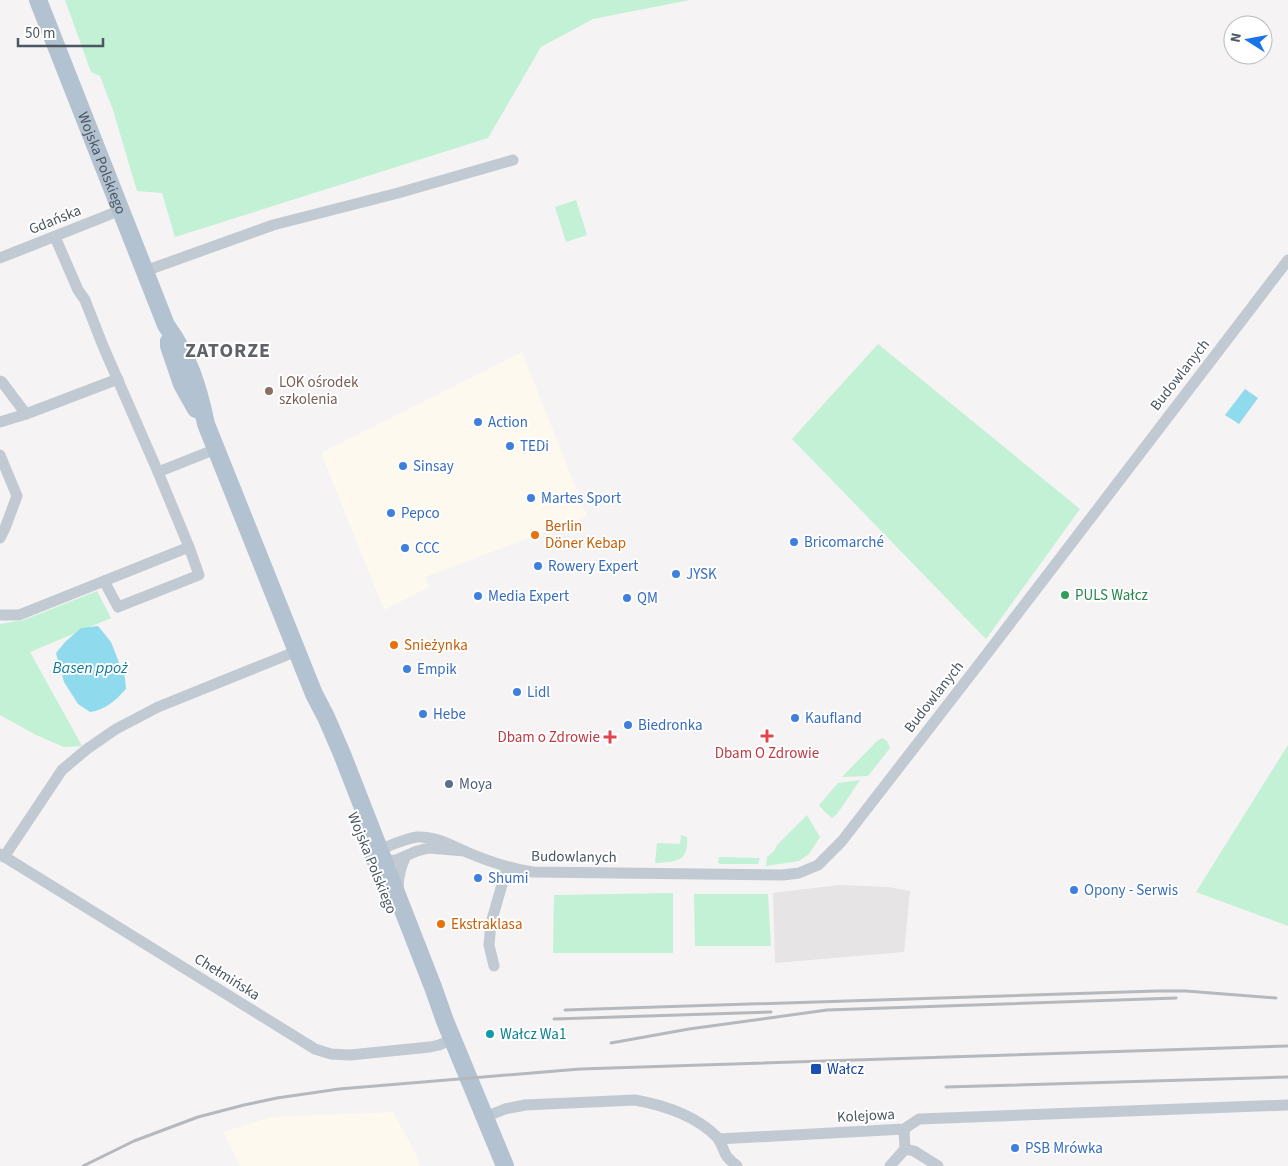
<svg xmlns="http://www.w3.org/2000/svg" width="1288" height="1166" viewBox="0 0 1288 1166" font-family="'Source Sans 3',sans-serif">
  <rect width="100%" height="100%" fill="#f5f3f3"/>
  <g fill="#fdf9ef">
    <path d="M522,352L587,516L425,577L429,587L384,610L321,453Z"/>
    <path d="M393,1112L416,1154L420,1166H240L223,1132L271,1117Z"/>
  </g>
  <path fill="#e6e4e5" d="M839,885L889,887L910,891L904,952L775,963L773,893Z"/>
  <g fill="#c3f1d5">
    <path d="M65,0H690L593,19L541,47L488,138L175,237L162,193L137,191L113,110L100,76L91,72Z"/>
    <path d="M576,200L587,235L566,242L555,207Z"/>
    <path d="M878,344L1080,509L986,639L792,439Z"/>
    <path d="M97,591L111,618L30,652L82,746L64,747L36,735L0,715V624L24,620Z"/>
    <path d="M882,738L887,741L890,748L868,776L842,777L877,741Z"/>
    <path d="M1288,745V926L1196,892Z"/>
    <path d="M860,780L837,814L832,818L825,812L819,805L838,783Z"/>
    <path d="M807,815L820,837L809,854L799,861L766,866L767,857L774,851L777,845Z"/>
    <path d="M681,835L687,837C689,862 676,862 655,863L657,843L680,844Z"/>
    <path d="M719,857L759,858H760L758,864H720L718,862Z"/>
    <path d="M673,893V953H553L554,895Z"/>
    <path d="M694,894H768L771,946H695Z"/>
  </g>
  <g fill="#90daee">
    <path d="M1245,389L1258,398L1239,424L1225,415Z"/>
    <path d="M98,626L111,642L125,678L126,689C115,701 105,710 90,712L78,704L64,682L56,653L65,642L81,628Z"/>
  </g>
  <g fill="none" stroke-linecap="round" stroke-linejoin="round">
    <g stroke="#c1cad2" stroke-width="11">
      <path d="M0,258L121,210"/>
      <path d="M145,271L273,225L398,193L513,160"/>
      <path d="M0,381L2,382L26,414"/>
      <path d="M0,422L26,414L118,379"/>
      <path d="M0,455L17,496L5,528L0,538"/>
      <path d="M158,472L216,449"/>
      <path d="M104,581L189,547"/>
      <path d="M0,615H19L104,581L118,607L199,575L189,547L158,472L103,346L85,300L78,290L55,237"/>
      <path d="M465,851L429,848L417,851L396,860L377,861L370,860C375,850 381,849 391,845C399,842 408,838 417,837C434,836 449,844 464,851C485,860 511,869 533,872L783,875L799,873L818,865L842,841L986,655L1288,260"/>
      <path d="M0,854L315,1049L331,1054L350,1055L430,1047L439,1045L453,1039"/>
      <path d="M4,857L62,770L87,749L116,729L158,707L297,651"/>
      <path d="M398,890C398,877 400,867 406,856"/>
      <path d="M494,966L489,945L491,923L507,867"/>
      <path d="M485,1117L505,1109L525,1105L635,1100C663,1105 696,1116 717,1137C721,1142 723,1149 726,1155C728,1159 733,1162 737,1166"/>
      <path d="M718,1139L904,1129L919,1119L1288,1105"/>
      <path d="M905,1149L914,1151L938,1166"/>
      <path d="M890,1166L905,1149L904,1129"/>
    </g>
    <g stroke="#b3c2d1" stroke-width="18">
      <path id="s1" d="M38,0L166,325C189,357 198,386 206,424L314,694L326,717L342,754L433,987L445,1021L505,1166"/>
      <path d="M169,341V346L182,384L196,409"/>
    </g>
    <g stroke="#b5b8bd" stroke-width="3">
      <path d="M565,1010L1157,991H1186L1276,998"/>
      <path d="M554,1019L771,1012"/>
      <path d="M611,1043L689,1029L827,1010L1176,998"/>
      <path d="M946,1087L1288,1077"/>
      <path d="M83,1166L134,1141L198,1117L244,1105L277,1098L339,1089L580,1069L1288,1046"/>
    </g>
  </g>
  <circle fill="#8d6e63" stroke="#fff" stroke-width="2" cx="269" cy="391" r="5"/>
  <g fill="#3f7fe0" stroke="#fff" stroke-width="2">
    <circle cx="478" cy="422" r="5"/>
    <circle cx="510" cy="446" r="5"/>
    <circle cx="403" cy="466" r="5"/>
    <circle cx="531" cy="498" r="5"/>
    <circle cx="391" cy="513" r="5"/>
    <circle cx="794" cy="542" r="5"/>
    <circle cx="405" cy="548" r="5"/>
    <circle cx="538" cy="566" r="5"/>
    <circle cx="676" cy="574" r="5"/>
    <circle cx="478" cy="596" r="5"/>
    <circle cx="627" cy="598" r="5"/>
    <circle cx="407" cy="669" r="5"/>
    <circle cx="517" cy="692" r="5"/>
    <circle cx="423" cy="714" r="5"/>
    <circle cx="795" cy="718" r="5"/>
    <circle cx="628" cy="725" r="5"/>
    <circle cx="478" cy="878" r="5"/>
    <circle cx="1074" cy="890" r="5"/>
    <circle cx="1015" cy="1148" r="5"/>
  </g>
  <g fill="#e8710a" stroke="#fff" stroke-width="2">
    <circle cx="535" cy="535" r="5"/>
    <circle cx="394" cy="645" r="5"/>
    <circle cx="441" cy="924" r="5"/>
  </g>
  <circle fill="#2e9e5b" stroke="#fff" stroke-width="2" cx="1065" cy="595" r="5"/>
  <g fill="#e0444e" stroke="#fff" stroke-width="2">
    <path d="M764.5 728.5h5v5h5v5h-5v5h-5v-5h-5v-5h5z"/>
    <path d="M607.5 729.5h5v5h5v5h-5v5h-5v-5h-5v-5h5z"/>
  </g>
  <circle fill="#5c6f8a" stroke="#fff" stroke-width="2" cx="449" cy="784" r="5"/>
  <circle fill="#0f9aa8" stroke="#fff" stroke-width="2" cx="490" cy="1034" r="5"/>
  <rect fill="#1a4fb4" stroke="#fff" stroke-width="2" x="810" y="1063" width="12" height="12" rx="2.5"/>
  <g text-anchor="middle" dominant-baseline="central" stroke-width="4" stroke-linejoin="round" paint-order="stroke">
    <g font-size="15" fill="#4a5661" stroke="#fff">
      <text stroke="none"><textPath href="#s1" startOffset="175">Wojska Polskiego</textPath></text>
      <text transform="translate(55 220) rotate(-22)">Gdańska</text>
      <text transform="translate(1180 375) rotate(-52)">Budowlanych</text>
      <text transform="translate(934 697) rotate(-52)">Budowlanych</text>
      <text transform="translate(574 857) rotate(1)">Budowlanych</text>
      <text transform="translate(372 863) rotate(68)">Wojska Polskiego</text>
      <text transform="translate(227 977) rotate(32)">Chełmińska</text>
      <text transform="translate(866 1116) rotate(-3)">Kolejowa</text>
    </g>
    <g font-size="15" fill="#785e54" stroke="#fff" text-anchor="start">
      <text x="279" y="382">LOK ośrodek<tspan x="279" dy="17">szkolenia</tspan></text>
    </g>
    <g font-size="15" fill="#366cbe" stroke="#fff" text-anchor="start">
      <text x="488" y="422">Action</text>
      <text x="520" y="446">TEDi</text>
      <text x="413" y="466">Sinsay</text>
      <text x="541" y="498">Martes Sport</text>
      <text x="401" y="513">Pepco</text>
      <text x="804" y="542">Bricomarché</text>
      <text x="415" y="548">CCC</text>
      <text x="548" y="566">Rowery Expert</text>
      <text x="686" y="574">JYSK</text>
      <text x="488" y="596">Media Expert</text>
      <text x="637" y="598">QM</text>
      <text x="417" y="669">Empik</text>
      <text x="527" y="692">Lidl</text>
      <text x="433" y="714">Hebe</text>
      <text x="805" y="718">Kaufland</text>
      <text x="638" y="725">Biedronka</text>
      <text x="488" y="878">Shumi</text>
      <text x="1084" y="890">Opony - Serwis</text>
      <text x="1025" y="1148">PSB Mrówka</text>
    </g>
    <g font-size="15" fill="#c56008" stroke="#fff" text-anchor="start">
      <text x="545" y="526">Berlin<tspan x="545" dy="17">Döner Kebap</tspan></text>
      <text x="404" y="645">Snieżynka</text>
      <text x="451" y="924">Ekstraklasa</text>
    </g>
    <g font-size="15" fill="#27864d" stroke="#fff" text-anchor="start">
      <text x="1075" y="595">PULS Wałcz</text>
    </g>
    <g font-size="15" fill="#be3a42" stroke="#fff" text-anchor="end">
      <text x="600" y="737">Dbam o Zdrowie</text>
      <text x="767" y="753" text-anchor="middle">Dbam O Zdrowie</text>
    </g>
    <g font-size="15" fill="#4e5e75" stroke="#fff" text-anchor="start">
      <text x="459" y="784">Moya</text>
    </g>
    <g font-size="15" fill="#0d838f" stroke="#fff" text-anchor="start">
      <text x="500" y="1034">Wałcz Wa1</text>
    </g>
    <g font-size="15" fill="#164399" stroke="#fff" text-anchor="start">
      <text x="827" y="1069">Wałcz</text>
    </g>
    <g font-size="16" font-style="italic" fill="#0c7c9b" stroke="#fff">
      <text x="90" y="668">Basen ppoż</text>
    </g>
    <g font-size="20" font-weight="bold" letter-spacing="1" fill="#5f6368" stroke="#fff">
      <text x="228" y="351">ZATORZE</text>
    </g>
  </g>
  <g transform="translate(1248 40) rotate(281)"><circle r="24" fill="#ffffff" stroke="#b7bbc0"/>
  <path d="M0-4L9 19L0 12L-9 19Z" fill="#1a73e8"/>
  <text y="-8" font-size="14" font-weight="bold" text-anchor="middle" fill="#4a5661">N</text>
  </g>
  <path d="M18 38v8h85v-8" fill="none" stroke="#4a5661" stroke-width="2.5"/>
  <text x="25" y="38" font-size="15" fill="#4a5661" stroke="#ffffff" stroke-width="4" paint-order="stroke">50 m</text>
</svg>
